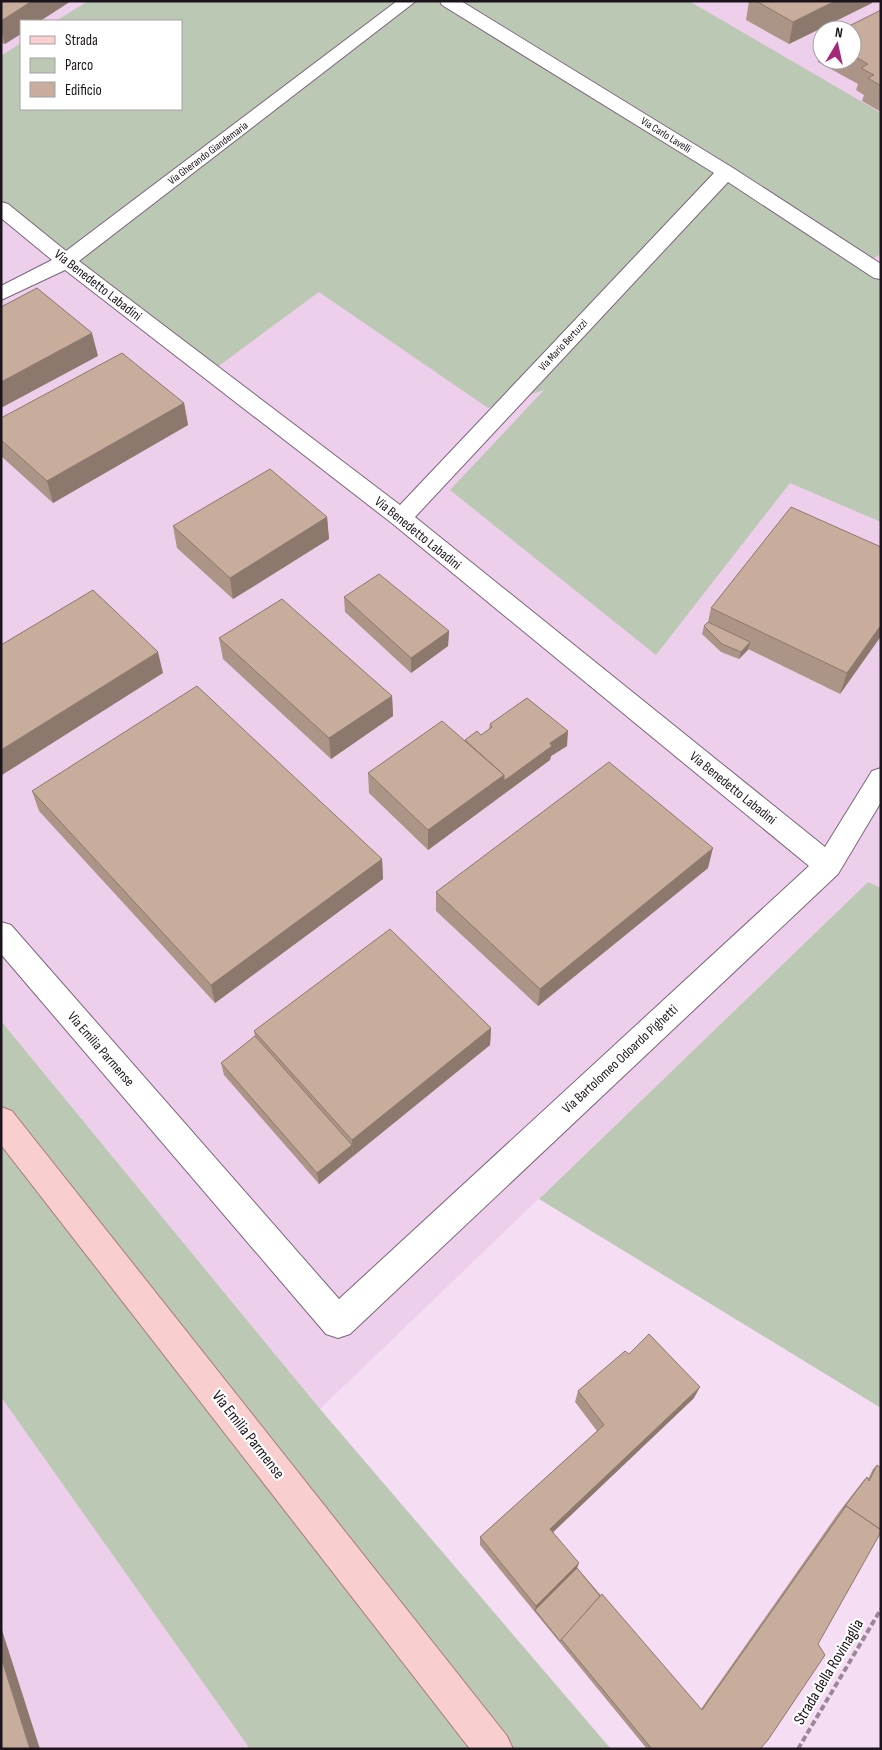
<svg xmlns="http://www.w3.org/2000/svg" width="882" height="1750" viewBox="0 0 882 1750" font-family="'Sofia Sans Condensed',sans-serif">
  <rect width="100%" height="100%" fill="#f5ddf4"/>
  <g fill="#edcfeb" fill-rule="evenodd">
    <path d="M1,1H881V888L868,882L320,1409L1,1021ZM21,21H181V109H21ZM822,30H852V60H822Z"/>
    <path d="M1,1397L250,1749H1Z"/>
  </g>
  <g fill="#bbc8b3">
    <path d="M88,1H689L881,113V254L865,263L881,274V522L790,483L656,655L450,490L544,390L488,408L319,292L209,373L1,206V56L21,43V109H181V21H56Z"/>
    <path d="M868,882L881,888V1408L539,1199Z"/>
    <path d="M1,1021L320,1409L611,1749H250L1,1397Z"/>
  </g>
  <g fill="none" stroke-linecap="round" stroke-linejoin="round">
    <g stroke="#7b667a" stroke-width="2">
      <path id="minor" d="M397,1H416L79,261L400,505L714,173L442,5L440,1H461L733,168L881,264V279L874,278L728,182L415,517L825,847L872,771L881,768V802L838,874L350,1334L338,1338L326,1334L1,954V922L11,925L339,1299L809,866L393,524L65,270L1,300V286L52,260L1,218V202L8,204L66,251Z"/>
    </g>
    <g stroke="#a8797b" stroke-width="2">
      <path id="primary" d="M1,1107L12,1111L507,1736L513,1749H470L1,1145Z"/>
    </g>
    <path stroke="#9a8899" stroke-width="4" stroke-dasharray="6 3" stroke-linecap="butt" d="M798,1749L881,1609"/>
    <use href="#minor" fill="#fff" fill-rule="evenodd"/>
    <use href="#primary" fill="#f8cfce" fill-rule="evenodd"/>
  </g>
  <g fill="#ac9486">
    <path d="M1,1H71L40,21H21L5,44L1,43Z"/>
    <path d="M749,1H872V3L789,44L746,20Z"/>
    <path d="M881,10V112L862,101L864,95L856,90L858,84L818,62L822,44V60H852V30Z"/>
    <path d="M184,403L188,425L53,503L1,456V418Z"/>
    <path d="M327,517L329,539L233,599L177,548L173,526Z"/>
    <path d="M344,597L449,631L448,646L411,673L345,612Z"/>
    <path d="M711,608L881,636L840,694L748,649L739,659L721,652L702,634L704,626L708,622Z"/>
    <path d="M219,638L392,696L393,716L331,759L223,659Z"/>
    <path d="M490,724L567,746L551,756L550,760L428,850L369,793L368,773L481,735L489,729Z"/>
    <path d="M32,791L382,859L383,879L215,1003L39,811Z"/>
    <path d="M708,868L538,1006L436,911V892Z"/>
    <path d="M491,1028L490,1045L319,1184L224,1075L221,1063L255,1036L254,1031Z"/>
    <path d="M629,1354L694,1398L553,1532L577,1568L701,1709L839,1512L863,1481L867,1477L868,1479L873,1469L877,1465L760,1749H647L480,1545V1537L597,1431L575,1402L578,1391Z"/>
  </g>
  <g fill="#8c786d">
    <path d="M32,1H71L40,21H21V34L5,44L1,28V21Z"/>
    <path d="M835,1H872V3L789,44L793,22Z"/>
    <path d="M92,333L98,356L1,408V382Z"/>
    <path d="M184,403L188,425L53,503L47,481Z"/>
    <path d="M327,517L329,539L233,599L230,578Z"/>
    <path d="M881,625V636L840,694L847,673Z"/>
    <path d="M449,631L448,646L411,673V658Z"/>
    <path d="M750,642L748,650L739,659L741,652Z"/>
    <path d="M158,652L163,673L2,775L1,773V750Z"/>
    <path d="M392,696L393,716L331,759L329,738Z"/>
    <path d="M568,731L567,746L551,756L550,760L428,850V830L504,775L550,743Z"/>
    <path d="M713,848L708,868L538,1006L540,989Z"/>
    <path d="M382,859L383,879L215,1003L211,985Z"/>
    <path d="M491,1028L490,1045L353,1156L352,1140Z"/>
    <path d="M352,1145L353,1156L319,1184L317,1173Z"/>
    <path d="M700,1387L694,1398L548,1537L550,1529Z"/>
    <path d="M579,1563L576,1571L535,1610L534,1612L536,1606Z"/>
    <path d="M1,1627L40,1749H30L1,1657Z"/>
  </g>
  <g fill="#c8ac9c" stroke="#8c786d">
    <path d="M1,1H32L1,21Z"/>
    <path d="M756,1H835L793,22Z"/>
    <path d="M881,10V86L868,78L874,75L861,68L868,64L852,55V30H841Z"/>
    <path d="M37,288L92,333L1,382V307Z"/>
    <path d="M122,353L184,403L47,481L1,440V418Z"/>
    <path d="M270,469L327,517L230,578L173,526Z"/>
    <path d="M791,507L881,547V625L847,673L711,608Z"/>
    <path d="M379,574L449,631L411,658L344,597Z"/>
    <path d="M93,590L158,652L1,750V645Z"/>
    <path d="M282,599L392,696L329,738L219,638Z"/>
    <path d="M708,622L750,642L741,652L722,644L704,626Z"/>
    <path d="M197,686L382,859L211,985L32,791Z"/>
    <path d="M527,698L568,731L550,743L552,746L504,781V775L465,740L477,731L481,735L492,727L490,724Z"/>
    <path d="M442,721L504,775L428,830L368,773Z"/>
    <path d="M609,762L713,848L540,989L436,892Z"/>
    <path d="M390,929L491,1028L352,1140L254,1031Z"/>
    <path d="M255,1036L352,1145L317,1173L221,1063Z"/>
    <path d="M649,1334L700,1387L550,1529L579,1563L536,1606L480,1537L604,1425L578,1391L625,1351L629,1354Z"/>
    <path d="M877,1465L881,1468V1528L880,1529L846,1506L843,1509L867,1477L869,1481Z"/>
    <path d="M846,1506L881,1530V1532L818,1644L825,1655L768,1740L760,1749H652L561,1639L602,1594L702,1710Z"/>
    <path d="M577,1568L600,1596L560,1641L535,1610Z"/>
    <path d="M1,1657L30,1749H1Z"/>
  </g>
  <g text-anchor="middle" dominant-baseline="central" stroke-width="4.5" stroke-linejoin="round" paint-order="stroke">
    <g font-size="11" fill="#1c141c" stroke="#fff">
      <text transform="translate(666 135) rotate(32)">Via Carlo Lavelli</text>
      <text transform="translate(208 153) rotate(-37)">Via Gherando Giandemaria</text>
      <text transform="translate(563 345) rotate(-47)">Via Mario Bertuzzi</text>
    </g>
    <g font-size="14" fill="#1c141c" stroke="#fff">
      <text transform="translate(98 285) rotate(38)">Via Benedetto Labadini</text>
      <text transform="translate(418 533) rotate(39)">Via Benedetto Labadini</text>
      <text transform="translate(733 788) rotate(39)">Via Benedetto Labadini</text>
      <text transform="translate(101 1049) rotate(49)">Via Emilia Parmense</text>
      <text transform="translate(620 1059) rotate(-43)">Via Bartolomeo Odoardo Pighetti</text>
    </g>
    <g font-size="16" fill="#1c141c" stroke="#fff">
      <text transform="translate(248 1435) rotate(52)">Via Emilia Parmense</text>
      <text transform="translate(829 1672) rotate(-59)">Strada della Rovinaglia</text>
    </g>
  </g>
  <rect width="882" height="1750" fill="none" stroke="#1c141c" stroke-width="5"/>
  <rect x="20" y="20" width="162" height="90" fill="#ffffff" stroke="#a4a1a4"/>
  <rect x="30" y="36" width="25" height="8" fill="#f8cfce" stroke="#a4a1a4"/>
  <text x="65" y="45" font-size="15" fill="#1c141c">Strada</text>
  <rect x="30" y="58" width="25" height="15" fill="#bbc8b3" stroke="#a4a1a4"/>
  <text x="65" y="70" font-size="15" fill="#1c141c">Parco</text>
  <rect x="30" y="82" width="25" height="15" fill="#c8ac9c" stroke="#a4a1a4"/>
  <text x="65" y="95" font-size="15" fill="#1c141c">Edificio</text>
  <g transform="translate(837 45) rotate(9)"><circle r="24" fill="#ffffff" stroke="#a4a1a4"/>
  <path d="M0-4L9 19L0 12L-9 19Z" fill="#a72777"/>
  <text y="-8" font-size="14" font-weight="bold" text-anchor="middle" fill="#1c141c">N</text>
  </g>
</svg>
